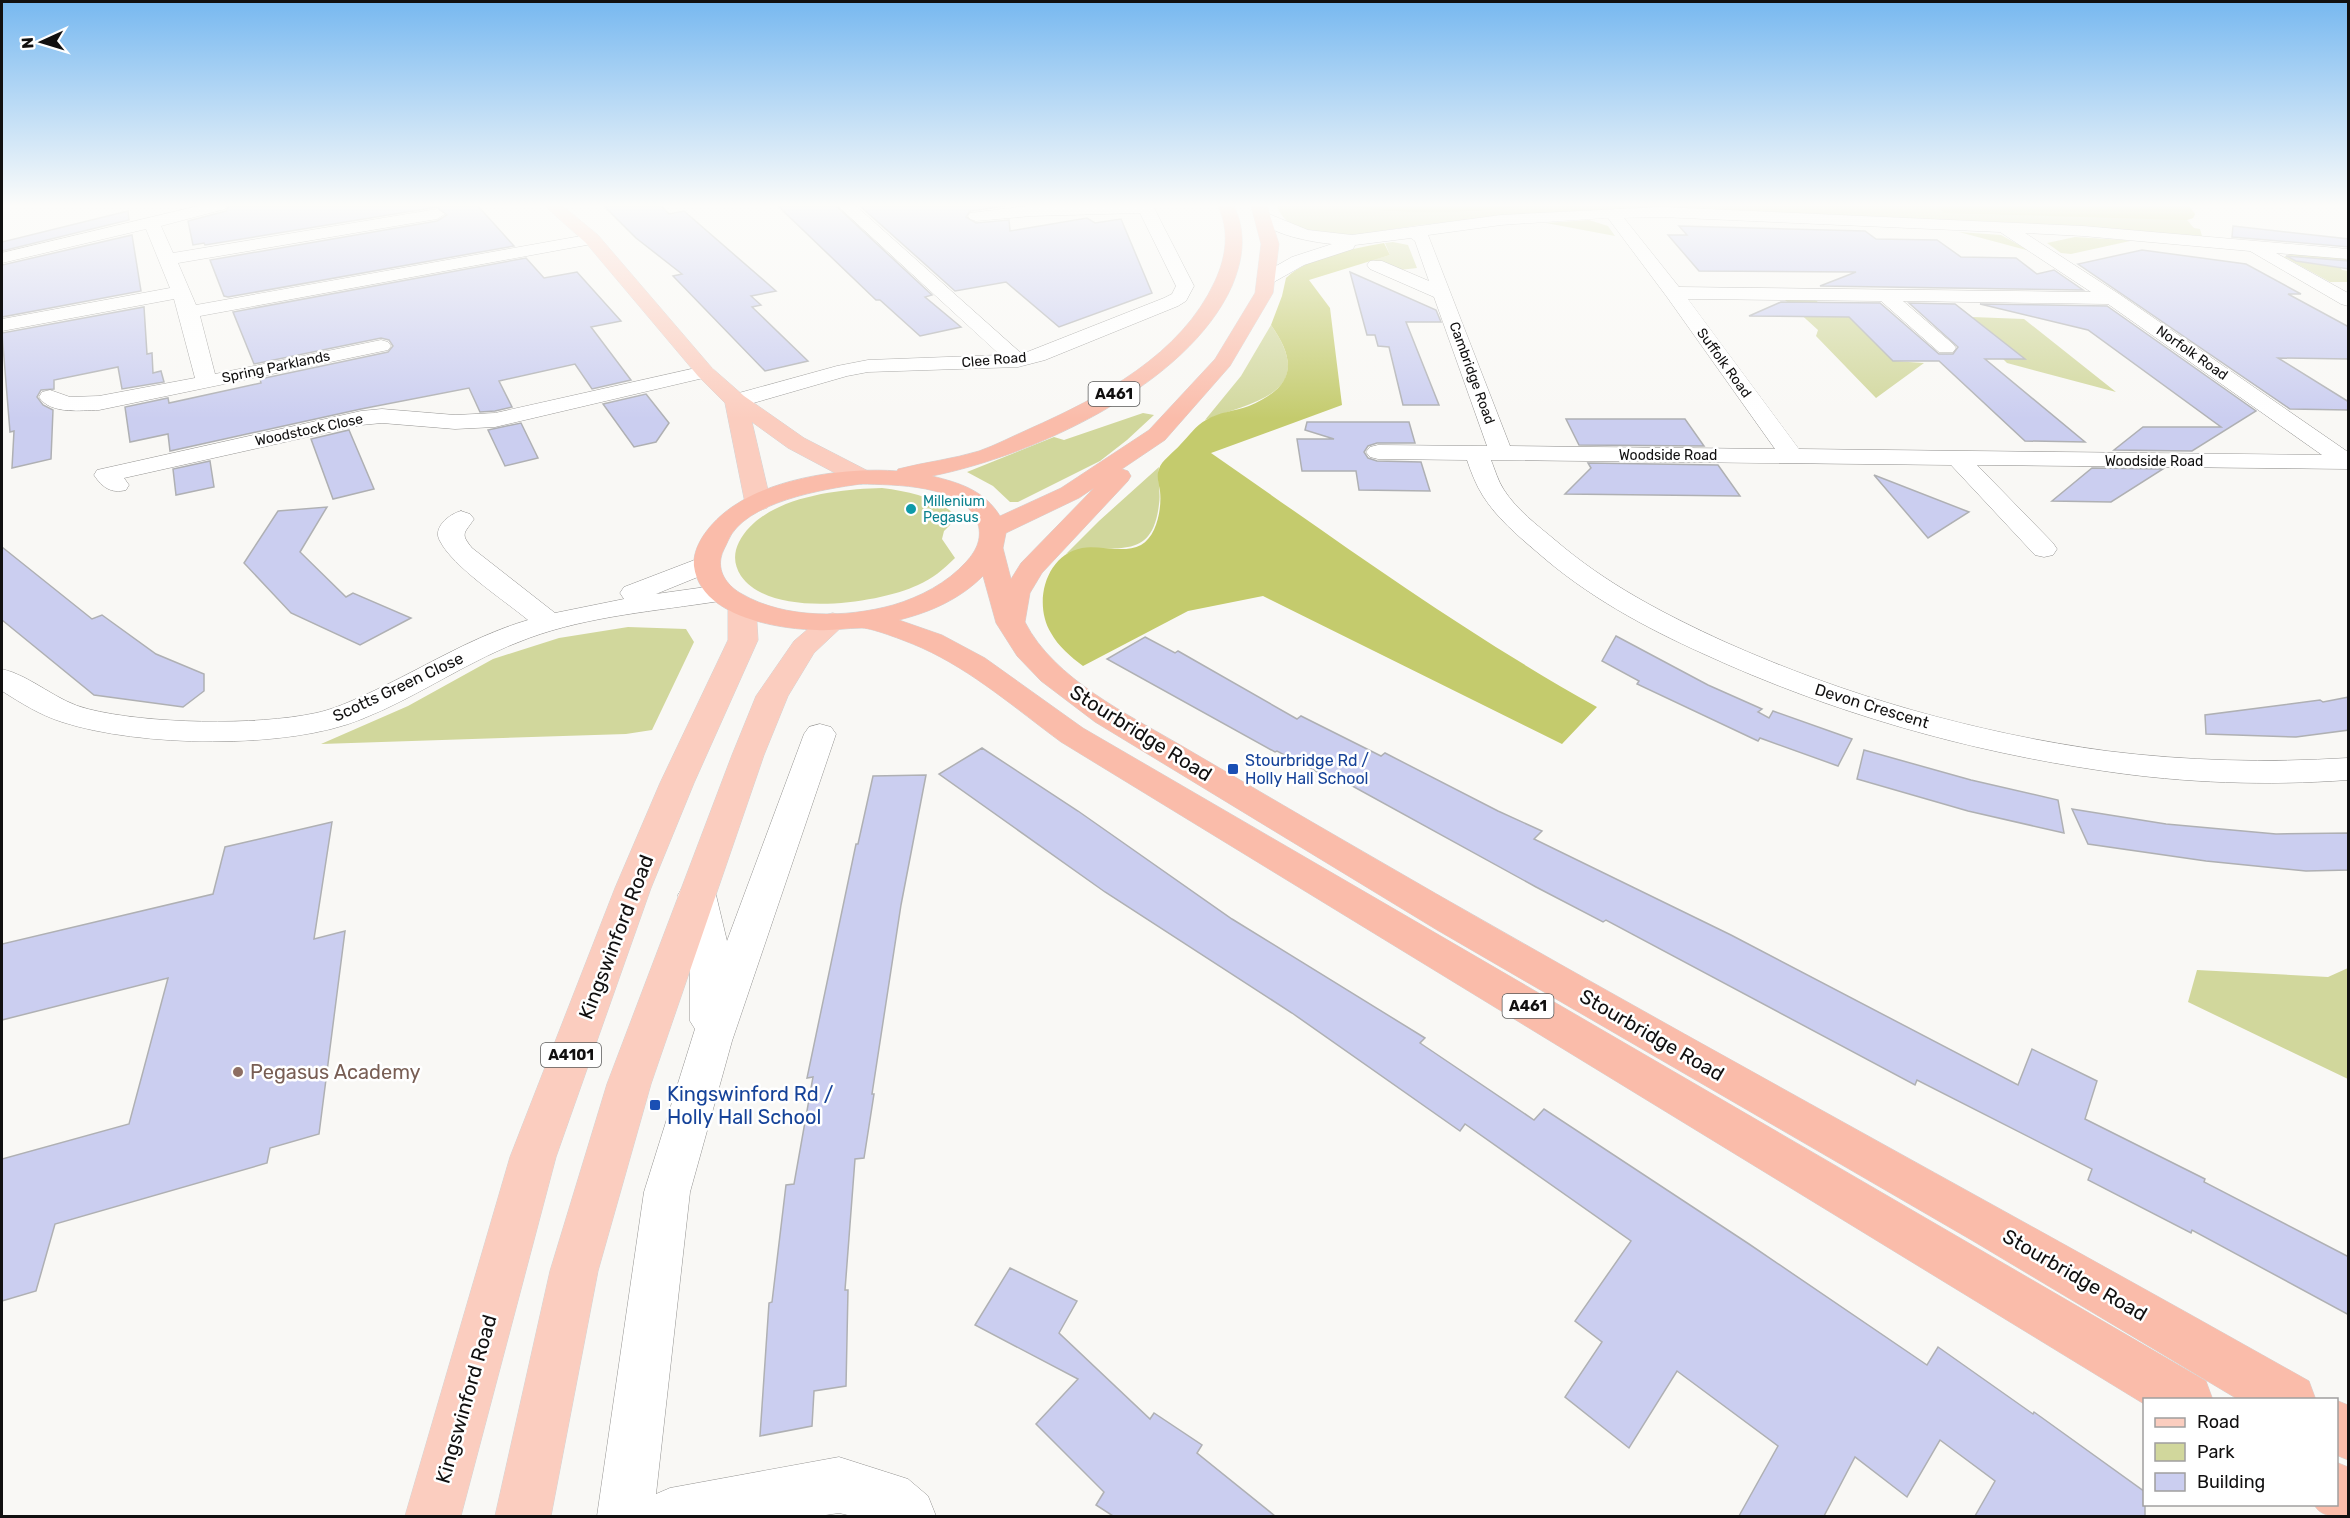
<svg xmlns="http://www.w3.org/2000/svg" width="2350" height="1518" viewBox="0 0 2350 1518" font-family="Rubik,sans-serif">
  <rect width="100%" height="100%" fill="#f9f8f5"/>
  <g fill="#d1d79c">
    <path d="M1277,206H2189L2195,214L2193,218L2187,220L2194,228L2200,229L2202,236L2071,227L1638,209C1565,209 1493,218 1420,225C1388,229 1357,238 1325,234C1306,233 1284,226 1277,206Z"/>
    <path d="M1589,220L1608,226L1615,236L1546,223Z"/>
    <path d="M1959,232L2001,235L2030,251Z"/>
    <path d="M2075,237L2124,240L2130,241L2071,254L2061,253L2047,243Z"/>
    <path d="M1393,242L1408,245L1417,268L1400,270L1373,260L1390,255L1385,243Z"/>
    <path d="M2292,253L2345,258L2348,262L2336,261L2342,270L2348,271V282H2330L2284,257Z"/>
    <path d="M1785,300H1816L1822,307L1848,316L1893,361L1924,363L1876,398L1816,336L1818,330Z"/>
    <path d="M1941,308H1961L1972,317L2024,319L2116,392L2007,363L2003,359L2024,358L1973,318H1952Z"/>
    <path d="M1271,325C1319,393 1255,401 1205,420L1241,376Z"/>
    <path d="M1143,413L1154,415L1127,440L1100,461L1018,502H1010L993,486L967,472L1054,437L1064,440Z"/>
    <path d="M1159,467C1157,480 1161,492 1159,504C1152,568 1109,539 1066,554L1099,521Z"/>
    <path d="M882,488C912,492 936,497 958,517L944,531L942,539L955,558C944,569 932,579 918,585C877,604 771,619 741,576C734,565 733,554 739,542C762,497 838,489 882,488Z"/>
    <path d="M628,627L686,629L694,642L652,730L626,734L321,744L408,706L493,659L559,638Z"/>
    <path d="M2348,968V1079L2188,1002L2197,970L2328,977Z"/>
  </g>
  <g fill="#c4cb6d">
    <path d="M1339,206H1531C1467,214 1403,215 1339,206Z"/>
    <path d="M1940,206H2189L2195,214L2193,218L2186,220L1944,213L1939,208Z"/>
    <path d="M1384,243L1390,255L1309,280L1330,308L1342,405L1211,453C1338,541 1462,632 1597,707L1562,744L1263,596L1188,611L1083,666C1071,657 1058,646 1051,633C1033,604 1045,555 1082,548C1100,545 1124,554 1141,545C1157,536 1162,508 1160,491C1159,484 1156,476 1159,469C1161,461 1174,452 1180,445C1188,437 1196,425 1206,420C1219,412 1235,411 1249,406C1294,387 1298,363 1271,325L1282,296L1286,278C1311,255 1352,249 1384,243Z"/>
  </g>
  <g fill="#cbcef0" stroke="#afb0b3" stroke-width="1.5">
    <path d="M229,206H478L514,246L228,297L224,296L210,260L437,221L447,215L437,207L205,245L204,243L193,245L188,221L226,211Z"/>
    <path d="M604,206H661L669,214L684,211L776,291L751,296L761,305L752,307L808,361L765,371L673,276L682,274L636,238Z"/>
    <path d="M778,206H836L932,295L925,297L961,327L920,336L880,300H876Z"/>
    <path d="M860,206H1006L970,211L966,217L976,223L1009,220L1010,231L1087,218L1095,223L1121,219L1152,293L1059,327L1006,282L955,291Z"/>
    <path d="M128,211L129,220L2,251V242Z"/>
    <path d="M1679,226L1865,231L1876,239L1937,240L1961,257L2016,258L2037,274L2054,270L2083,290L1820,286L1856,272L1699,271L1668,235H1687Z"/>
    <path d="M2233,226L2349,239V247L2232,237Z"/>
    <path d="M132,235L141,291L2,317V265Z"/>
    <path d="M2142,250L2246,264L2301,294H2288L2349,327V359L2278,358L2349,402V410L2290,409L2078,264Z"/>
    <path d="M2286,256L2349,261V269L2296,261Z"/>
    <path d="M526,258L544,278L577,272L621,321L591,327L631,380L592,389L575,364L499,381L512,407L495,411L480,412L469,388L361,409L170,451L168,434L130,442L125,407L168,398L169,403L261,383L260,379L388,352L393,346L389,340L381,338L254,364L233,312Z"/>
    <path d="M1350,272L1436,310L1441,322H1406L1439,405H1403L1389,347L1378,346L1375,335H1367Z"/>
    <path d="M1781,302L1880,303L1939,354H1953L1958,347L1909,303L1955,304L2025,359H1985L2085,442L2025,441L1939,361H1893L1849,317L1749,316Z"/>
    <path d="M1980,304L2107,306L2256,411L2192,451L2114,450L2143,427H2221L2088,330Z"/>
    <path d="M144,307L147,354L152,353L153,373L161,371L164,382L122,389L118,367L54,380V389L41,390L37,397L43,405L53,410L51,459L12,468L14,431L10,432L2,333Z"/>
    <path d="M646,394L669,423L656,442L634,447L603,404Z"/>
    <path d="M1566,419H1685L1704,446L1579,445Z"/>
    <path d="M1307,422H1409L1415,443H1377L1368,446L1364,452L1368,458L1377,461L1421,462L1430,491L1359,490L1356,471H1302L1297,439H1334L1305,430Z"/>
    <path d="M521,423L538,458L505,466L488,430Z"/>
    <path d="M349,430L374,489L333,499L311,439Z"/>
    <path d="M210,461L214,487L176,495L173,469Z"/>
    <path d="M1588,463L1718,465L1740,496L1565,494L1591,468Z"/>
    <path d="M2092,468L2163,469L2111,502L2052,501Z"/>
    <path d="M1874,475L1969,512L1928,538Z"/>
    <path d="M327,507L300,552L346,597L353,593L411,618L360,645L291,613L244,563L278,511Z"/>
    <path d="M2,547L92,619L102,615L156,654L204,674V691L183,707L94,695L2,620Z"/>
    <path d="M1616,636L1708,685L1762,709L1758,712L1769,718L1773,711L1852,739L1838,766L1760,738L1758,741L1637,684L1639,681L1602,661Z"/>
    <path d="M1145,637L1175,653L1178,651L1297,719L1301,716L1381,756L1385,753L1498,811L1542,831L1534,839L1731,935L2018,1085L2032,1049L2097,1081L2085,1119L2205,1179L2204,1182L2349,1257V1315L2192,1230L2191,1233L2088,1180L2092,1169L1917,1080L1915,1085L1606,920L1603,922L1536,887L1336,777L1333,780L1277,751L1275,752L1107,659Z"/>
    <path d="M2349,697V730L2296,737L2206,734L2205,715L2320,700L2323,702Z"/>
    <path d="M982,748L1078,811L1232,919L1425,1038L1420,1043L1534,1120L1544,1109L1749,1244L1927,1365L1938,1347L2033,1414L2034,1412L2145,1492V1516H1975L1995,1481L1940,1440L1907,1497L1855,1457L1824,1516H1739L1778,1446L1677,1371L1629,1448L1565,1397L1602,1342L1575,1321L1631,1241L1465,1124L1460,1131L1292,1013L1105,892L939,774Z"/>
    <path d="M1864,750L1971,780L2058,800L2064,833L1968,811L1857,779Z"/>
    <path d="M926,775L901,905L872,1094H874L864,1158L855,1159L845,1290H848L846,1386L814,1391L812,1426L760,1436L769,1303L772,1302L786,1185L794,1184L813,1077L807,1078L856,844H858L873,776Z"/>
    <path d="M2072,809L2166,824L2276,834L2349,833V870L2306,871L2206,861L2088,844Z"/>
    <path d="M332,822L314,939L345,931L319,1134L270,1148L267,1163L55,1224L36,1291L2,1301V1159L129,1124L168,978L2,1020V944L213,894L225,847Z"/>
    <path d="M1010,1268L1077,1301L1059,1333L1150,1419L1154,1413L1202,1445L1197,1453L1275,1516H1113L1096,1505L1104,1492L1036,1424L1078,1379L975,1325Z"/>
  </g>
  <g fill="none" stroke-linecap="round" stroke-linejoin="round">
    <g stroke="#949391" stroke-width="1">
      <g id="minor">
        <path d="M198,206H227L225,209L161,226L173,253L437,209L445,214L437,219L178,263L196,305L592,234L598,235L600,239L598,243L592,244L200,316L215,374L381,340L388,342L391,346L388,350L99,410C81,410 51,415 39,397L42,392L50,390L70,397L99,396L195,378L174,299L2,331V319L170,288L146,229L2,263V253Z"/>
        <path d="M838,206H856L1022,354L1164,298L1172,294L1176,286L1140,213L1031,216L976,221L970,219L968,216L970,213L1028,206H1153L1194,286L1186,301L1178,306L1045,360L1018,367L868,372L847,376L736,408L728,406L725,401L728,396L837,366L868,360L1000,355Z"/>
        <path d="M1661,207L2083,226L2348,249V259L2276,253L2348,293V306L2341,304L2250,251L2083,236L2025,233L2119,294L2348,452V469L1977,465L2053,543L2057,549L2053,555L2044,557L2035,555L1951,465L1491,460C1495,470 1498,481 1504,490C1517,510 1537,525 1555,540C1606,584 1664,614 1725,642C1846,696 1975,733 2107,751C2187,761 2267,763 2348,758V780C2267,786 2184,783 2104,771C1966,751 1830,712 1704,654C1644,627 1587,596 1537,552C1517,535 1497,518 1483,496C1476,485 1471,472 1467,460L1378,459L1370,457L1366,452L1370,447L1378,445L1487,446L1434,297L1370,269L1367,265L1370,261H1382L1429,281L1415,241L1411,238L1355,245L1353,249L1304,265L1272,283H1260L1257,279L1260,275L1292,257L1332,244C1311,242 1270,235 1256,217L1258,214L1264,212L1308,230L1352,235L1501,215ZM1661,217L2000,232L2091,292L1679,287L1624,218ZM1608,218L1667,297L1775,449L1510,446L1428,235L1501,225ZM1688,299L1881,301L1939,352H1953L1956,348L1953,344L1903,301L2108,304L2322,455L1799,449Z"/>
        <path d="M705,366L712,368L716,372L712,376L495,427L455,429L382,423L361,425L124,478L129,485L126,490C111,494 102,487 94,475L97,470L106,468L361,411L382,409L455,415L495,413Z"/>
        <path d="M461,511L470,514L474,519C464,534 460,533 472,548L555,613L624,599L620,593L624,587L705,556L715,558L718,564L715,570L656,594L720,585L730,587L734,593L730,599L720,601C656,611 589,616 529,638C470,659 420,696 362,719C288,750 138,747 62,722C40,715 21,703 2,691V669C32,676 57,702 88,709C147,724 256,726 316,713C330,710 345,704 358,698C416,673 467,638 528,620C504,600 453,567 440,541C432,528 449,514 461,511Z"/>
        <path d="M820,724L831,727L836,734L732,1041L690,1192L656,1494L670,1488L839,1457L908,1479L928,1496L936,1516H852L839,1513L819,1516H597L644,1192L695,1029L690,1021V947L678,895L684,885L697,882L710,885L716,895L727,941L804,734L809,727Z"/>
      </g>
    </g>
    <g stroke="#d4d4d4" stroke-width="1">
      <g id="primary">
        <path d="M545,206H563L598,235L712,368L744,396L804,438L870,472L873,477L870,482L861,484L852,482L788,448L752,422L771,503L767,508L758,511L749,508L745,503L725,403L698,376L586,243Z"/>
        <path d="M742,599L752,601L756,607L758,640L694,783L651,888L556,1157L461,1516H405L510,1157L615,888L660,783L728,640V607L732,601Z"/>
        <path d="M833,613L843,616L847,622L814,653L788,696L764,755L651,1084L598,1271L551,1516H495L550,1271L607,1084L732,755L756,696L794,641L823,616Z"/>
      </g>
    </g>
    <g stroke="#d4d4d4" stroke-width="1">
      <g id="trunk">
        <path d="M1218,206H1234C1247,233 1243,260 1232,286C1188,385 1033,456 932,476C960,483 984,490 1000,516L1061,488L1149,430L1215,359L1255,293L1261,244L1251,206H1267L1279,244L1273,293L1230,366L1165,440L1122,469L1128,471L1131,476L1128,481L1042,573L1030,593L1025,622C1054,679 1129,715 1182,746C1225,771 1269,797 1312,822C1641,1014 1977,1194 2309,1381L2316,1400H2239L1973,1241L1437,930L1095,722L1041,681L1017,656L996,623L983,576C960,599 931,612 899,620L942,635L985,658L1083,728L2206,1381L2213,1400H2144V1404L1061,742C1016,709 973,671 922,648C911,643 873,628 862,628C847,628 832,631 817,630C776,629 700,616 694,566C692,542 716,517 735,505C777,477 848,467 897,471L898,469C925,462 953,459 979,451C996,445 1013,436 1029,429C1101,397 1181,355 1215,281C1226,257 1230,231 1218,206ZM861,484C895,485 961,484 977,521C983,537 977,550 966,562C947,583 920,597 893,605C846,618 785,619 742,594C729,587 718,574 721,558C722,552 726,546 728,541C744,502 824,489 861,484ZM1094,488L1021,563L1011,579L1003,548L1006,533L1079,498Z"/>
        <path d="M2336,1400L2348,1405V1460L2336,1455Z"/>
        <path d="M2336,1462L2348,1467V1516C2336,1516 2320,1518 2314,1504H2336Z"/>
      </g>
    </g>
    <use href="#minor" fill="#fff" fill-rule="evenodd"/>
    <use href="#primary" fill="#fbcdbf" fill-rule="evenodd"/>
    <use href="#trunk" fill="#fabcaa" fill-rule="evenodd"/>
  </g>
  <linearGradient id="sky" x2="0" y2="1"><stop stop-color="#77b8f0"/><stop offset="0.49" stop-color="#fcfcfa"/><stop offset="1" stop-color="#fcfcfa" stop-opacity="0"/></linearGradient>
  <rect width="2350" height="419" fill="url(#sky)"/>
  <circle fill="#0f9aa8" stroke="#fff" stroke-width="2" cx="911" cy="509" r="6"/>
  <g fill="#1a4fb4" stroke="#fff" stroke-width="2">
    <rect x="1227" y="763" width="12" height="12" rx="3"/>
    <rect x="649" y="1099" width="12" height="12" rx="3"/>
  </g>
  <circle fill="#8d6e63" stroke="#fff" stroke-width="2" cx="238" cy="1072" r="6"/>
  <g text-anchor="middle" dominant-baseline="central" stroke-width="5" stroke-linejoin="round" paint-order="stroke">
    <g font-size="14" fill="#111010" stroke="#fff">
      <text transform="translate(2192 353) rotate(35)">Norfolk Road</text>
      <text transform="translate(994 360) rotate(-5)">Clee Road</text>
      <text transform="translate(1724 363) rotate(54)">Suffolk Road</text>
      <text transform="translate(276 367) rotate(-12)">Spring Parklands</text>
      <text transform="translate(1472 373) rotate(70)">Cambridge Road</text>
      <text transform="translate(309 430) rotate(-12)">Woodstock Close</text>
      <text x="1668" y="455">Woodside Road</text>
      <text x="2154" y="461">Woodside Road</text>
    </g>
    <g font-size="14" fill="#0d838f" stroke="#fff" text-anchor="start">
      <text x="923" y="501">Millenium<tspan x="923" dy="16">Pegasus</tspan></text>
    </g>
    <g fill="#fff" stroke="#585858" stroke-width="1.5">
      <rect x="1088.5" y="382" width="51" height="24" rx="4.5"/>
      <rect x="1502.5" y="994" width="51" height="24" rx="4.5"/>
      <rect x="541" y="1043" width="60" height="24" rx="4.5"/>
    </g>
    <g font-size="15" font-weight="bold" fill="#111010">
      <text x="1114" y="394">A461</text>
      <text x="1528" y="1006">A461</text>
      <text x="571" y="1055">A4101</text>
    </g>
    <g font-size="16" fill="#111010" stroke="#fff">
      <text transform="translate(398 687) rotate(-25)">Scotts Green Close</text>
      <text transform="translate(1872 706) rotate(17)">Devon Crescent</text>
    </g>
    <g font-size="16" fill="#164399" stroke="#fff" text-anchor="start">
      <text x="1245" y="760">Stourbridge Rd /<tspan x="1245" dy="18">Holly Hall School</tspan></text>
    </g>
    <g font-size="20" fill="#111010" stroke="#fff">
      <text transform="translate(1141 733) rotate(32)">Stourbridge Road</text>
      <text transform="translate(616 937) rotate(-69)">Kingswinford Road</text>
      <text transform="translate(1652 1035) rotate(30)">Stourbridge Road</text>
      <text transform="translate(2075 1275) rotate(30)">Stourbridge Road</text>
      <text transform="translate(466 1399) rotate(-74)">Kingswinford Road</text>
    </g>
    <g font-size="20" fill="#785e54" stroke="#fff" text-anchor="start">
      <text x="250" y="1072">Pegasus Academy</text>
    </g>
    <g font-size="20" fill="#164399" stroke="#fff" text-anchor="start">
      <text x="667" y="1094">Kingswinford Rd /<tspan x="667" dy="23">Holly Hall School</tspan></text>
    </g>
  </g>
  <rect width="2350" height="1518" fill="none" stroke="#111010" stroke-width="6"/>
  <rect x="2143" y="1398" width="195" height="108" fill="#ffffff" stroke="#a09f9f" stroke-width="1.5"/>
  <rect x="2155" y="1418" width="30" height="9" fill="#fbcdbf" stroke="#a09f9f" stroke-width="1.5"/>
  <text x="2197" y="1428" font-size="18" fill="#111010">Road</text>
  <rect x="2155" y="1443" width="30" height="18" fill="#d1d79c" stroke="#a09f9f" stroke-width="1.5"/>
  <text x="2197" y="1458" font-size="18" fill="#111010">Park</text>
  <rect x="2155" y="1473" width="30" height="18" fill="#cbcef0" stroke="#a09f9f" stroke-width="1.5"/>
  <text x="2197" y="1488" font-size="18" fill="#111010">Building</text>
  <g transform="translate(42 42) rotate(266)" stroke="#ffffff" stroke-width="4.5" paint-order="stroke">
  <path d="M0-4.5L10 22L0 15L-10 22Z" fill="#111010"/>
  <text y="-9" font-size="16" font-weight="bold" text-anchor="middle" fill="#111010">N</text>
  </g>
</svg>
